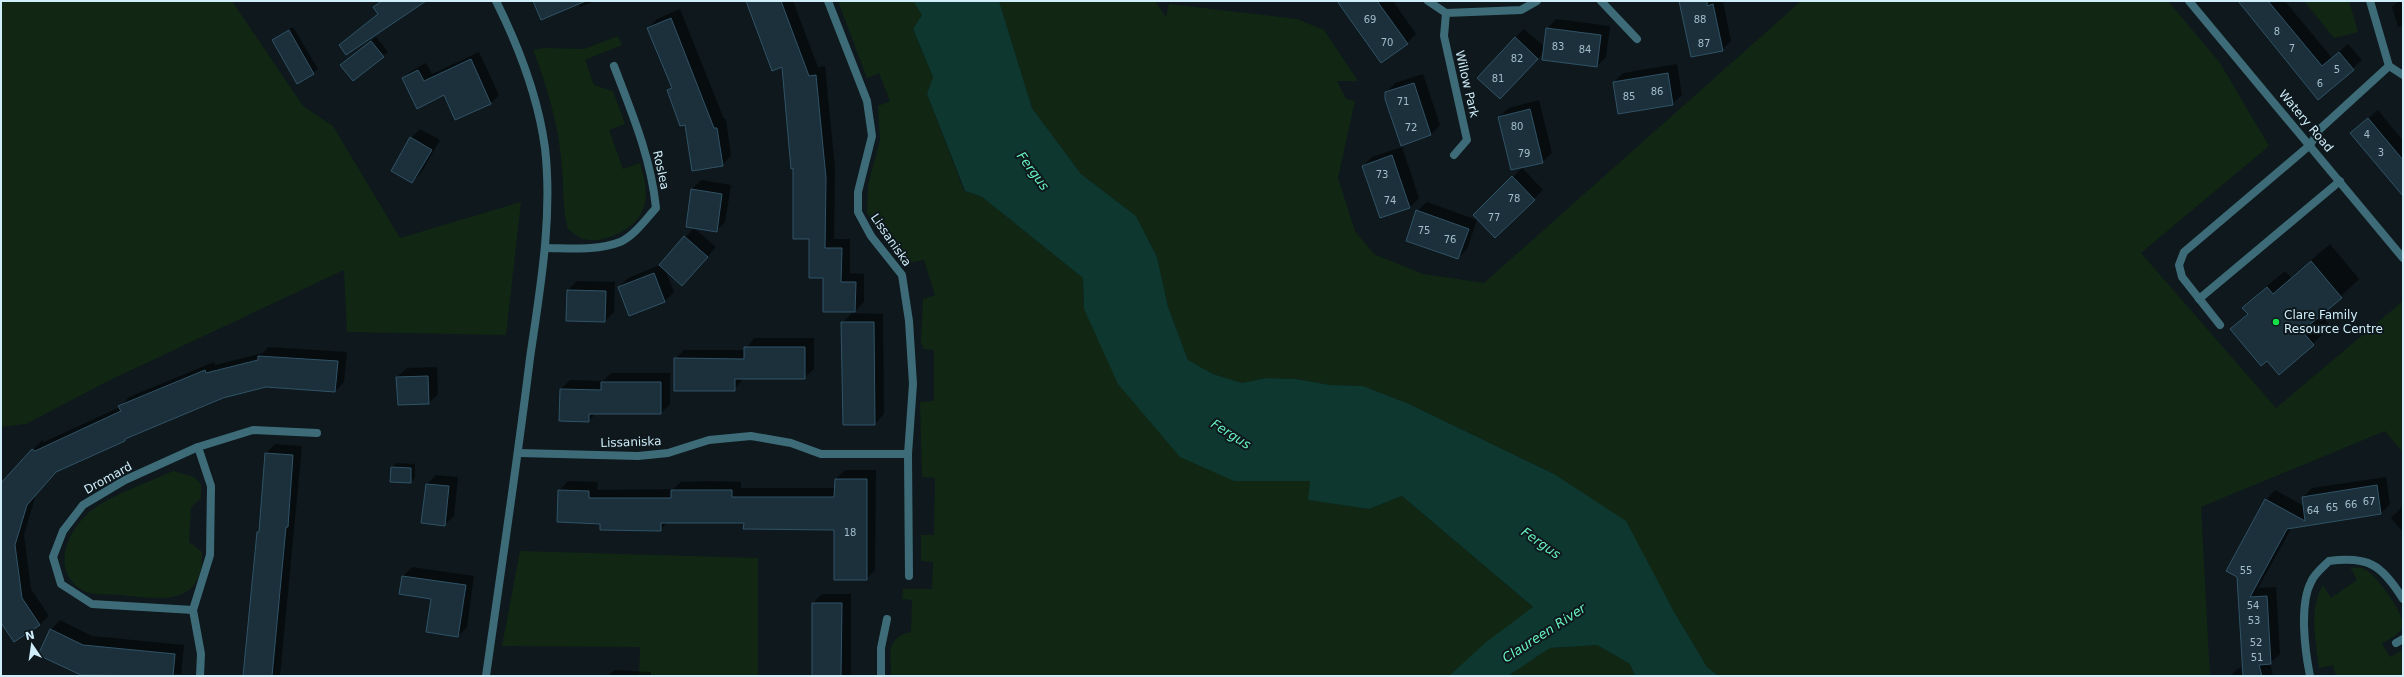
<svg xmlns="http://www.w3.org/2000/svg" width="2404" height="677" viewBox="0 0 2404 677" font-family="'DejaVu Sans',sans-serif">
  <rect width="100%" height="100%" fill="#0e181d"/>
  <g fill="#112714">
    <path d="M1,1H232L303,106L333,126L400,238L521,202L506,335L347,332L344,270L108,381L26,424L1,427Z"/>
    <path d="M838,1H913L922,15L913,30L933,77L927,94L964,191L982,197L1083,278L1084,309L1234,481H1310L1309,500L1369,509L1402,496L1534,608L1449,676H891C891,654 885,638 911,632L912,600L902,599L903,589H932L933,562L921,561V535H934L935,478L922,477L920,402L934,401V350L924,349L921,343L923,299L935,295L924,260L909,263L874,226L867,213L868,185L880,140L878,106L890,101L879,73L867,78Z"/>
    <path d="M999,1H1155L1166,17L1169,4L1297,19L1324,30L1358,81H1337L1346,99L1355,101L1338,178L1355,231L1374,254L1423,274L1484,283L1801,1H2168L2220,63L2269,146L2141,253L2276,408L2403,301V453L2385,431L2201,507L2210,676H1719L1707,667L1673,610L1554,474L1407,403L1363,386L1330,385L1296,379L1266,378L1242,383L1213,374L1188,360L1168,307L1157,257L1136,216L1081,174L1032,108Z"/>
    <path d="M2304,1H2349L2358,32L2334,38Z"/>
    <path d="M618,36L622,45L585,60L594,85L613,91L625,124L609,130L623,169L640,163C644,178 650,196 642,212C633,230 604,244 583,239C578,237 572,232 568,229C562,208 564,189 562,168C559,127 548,88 533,50L545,48L584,49Z"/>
    <path d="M173,471L194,477L201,484V498L191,507L189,542L202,552C204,608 159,599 120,595C110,594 93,596 84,591C47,571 69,525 96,507C115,494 151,481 173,471Z"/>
    <path d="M520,551L758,558V676H639L640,647L502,646Z"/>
    <path d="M2350,567C2354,568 2359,567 2362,568C2375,572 2404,613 2403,626C2401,634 2388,639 2382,644L2390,657L2403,650V676H2336L2333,665L2319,668C2316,639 2308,611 2323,585L2331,598L2357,580Z"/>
    <path d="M1597,645L1630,664L1635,676H1508L1550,648Z"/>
  </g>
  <path fill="#0d372f" d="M913,1H999L1032,108L1081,174L1136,216L1157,257L1168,307L1188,360L1213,374L1242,383L1266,378L1296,379L1330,385L1363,386L1407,403L1554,474L1626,521L1673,610L1707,667L1719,676H1635L1630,664L1597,645L1550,648L1508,676H1449L1485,643L1533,607L1402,496L1369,509L1308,500L1310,481H1234L1180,457L1118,384L1084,309L1083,278L982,197L965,191L927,94L933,77L913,29L922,15Z"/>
  <g fill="#0007">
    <path d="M380,1H422L340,45L379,13L374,7Z"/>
    <path d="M534,1H595L580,7L578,4Z"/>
    <path d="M747,1H793L818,67L825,66L835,169L834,239H850V273L864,274V302L853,313L883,314L884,414L875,424L842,323L854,311L824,277L810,238L794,167L783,65Z"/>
    <path d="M1338,1H1393L1416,34L1407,43Z"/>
    <path d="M1696,1H1723L1731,41L1722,50Z"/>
    <path d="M2240,1H2285L2332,58L2348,44L2362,60L2318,98Z"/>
    <path d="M2398,1H2403V25L2398,27L2392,7Z"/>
    <path d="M680,9L724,119H726L731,156L722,165L685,123L668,90L672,86L648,28L657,19Z"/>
    <path d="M1556,19L1610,26L1606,57L1597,66L1544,52L1509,89L1515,38L1524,29L1545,47L1547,29Z"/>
    <path d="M293,27L318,69L297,83L273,40Z"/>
    <path d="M376,37L388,52L353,80L346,61Z"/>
    <path d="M479,52L499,95L491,103L456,119L444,94L403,79L411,71L426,63L432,74Z"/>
    <path d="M1677,64L1682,95L1672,104L1614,82L1623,73Z"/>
    <path d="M1423,74L1440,125L1431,135L1386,93L1395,83Z"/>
    <path d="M1539,100L1552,153L1542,162L1499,117L1509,108Z"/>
    <path d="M2378,110L2403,141V196L2351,133Z"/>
    <path d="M420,129L440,140L421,173L412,182L411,138Z"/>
    <path d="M1402,147L1419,198L1410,207L1363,166L1372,157Z"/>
    <path d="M1522,168L1543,190L1495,237L1474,215Z"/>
    <path d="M701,180L731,185L725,222L716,231L694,228L716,247L691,275L665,270L674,292L665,301L619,287L628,278L660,265L694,228L692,189Z"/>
    <path d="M1427,202L1477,220L1467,249L1458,258L1417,211Z"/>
    <path d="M2330,244L2359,279L2321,315L2331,327L2279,374L2267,360L2232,329L2248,313L2244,309L2261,291L2285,271L2291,277Z"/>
    <path d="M577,281L615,282L614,312L605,321L568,290Z"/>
    <path d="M754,338H814V369L804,378H744L734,390L675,359L684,350H745Z"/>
    <path d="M268,347L347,352L344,382L335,391L266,386L223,397L128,437L57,470L36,494L24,535L31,589L49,616L39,625L1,621V485L33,450L42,440L44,442L120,407L129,397L214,362L215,365L263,353Z"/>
    <path d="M437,367L438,394L429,403L397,377L407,368Z"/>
    <path d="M611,373H670V404L661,413H596L589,421L560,420L561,389L570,380L603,381Z"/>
    <path d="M275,444L302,446L280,676H244L258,532L260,530L266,453Z"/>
    <path d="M396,463L415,464V478L410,482L392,467Z"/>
    <path d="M845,470H876L875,570L866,579L835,529L744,522H668L660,530L601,523L559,491L568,481L598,482L597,490L673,489L681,482L711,481L741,482V488H835L836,479Z"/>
    <path d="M436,475L458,477L454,516L444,525L427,484Z"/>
    <path d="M2386,477L2390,504L2381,513L2292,527L2258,588L2276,587L2280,654L2270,663L2273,676H2231L2237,669L2244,668L2238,576L2266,500L2275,490L2304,506L2303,497L2312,488Z"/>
    <path d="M2403,506V532L2391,518Z"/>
    <path d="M412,567L474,576L467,627L458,636L432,598L403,576Z"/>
    <path d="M822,594H851V676H813V603Z"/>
    <path d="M60,620L92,636L184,645L181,674H81L51,630Z"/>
    <path d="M614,670L651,672V676H608Z"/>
  </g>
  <g fill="#1c303c" stroke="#305366">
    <path d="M382,1H426L346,55L339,45L378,14L373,7Z"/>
    <path d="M533,1H586L541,20Z"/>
    <path d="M746,1H781L809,76L816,75L826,178L825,248H842L841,282H856L855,312H823V278H809V239H793V168L791,169L782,67L772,71Z"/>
    <path d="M1337,1H1377L1408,44L1381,63Z"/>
    <path d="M1679,1H1707V6L1713,4L1723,51L1691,57Z"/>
    <path d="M2238,1H2268L2322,66L2339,52L2354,70L2318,100Z"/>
    <path d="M671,18L714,128H717L723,166L692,171L685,125L680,126L667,90L672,88L647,28Z"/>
    <path d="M1546,28L1601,35L1597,67L1542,60Z"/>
    <path d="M289,30L314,74L297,84L272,40Z"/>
    <path d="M1515,37L1538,59L1500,99L1477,78Z"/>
    <path d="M371,41L384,57L353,81L340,65Z"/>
    <path d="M471,59L491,104L455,120L444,95L417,109L402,78L418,70L424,81Z"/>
    <path d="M1668,73L1673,105L1618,114L1613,82Z"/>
    <path d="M1414,83L1431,135L1401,146L1385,99V92Z"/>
    <path d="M1530,109L1543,163L1511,170L1498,117Z"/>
    <path d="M2368,118L2403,160V196L2350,133Z"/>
    <path d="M410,137L432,150L412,183L391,171Z"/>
    <path d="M1392,155L1410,208L1380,218L1362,166Z"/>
    <path d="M1512,176L1535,200L1495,238L1473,215Z"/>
    <path d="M691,189L722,194L717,232L686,227Z"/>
    <path d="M1416,210L1469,229L1458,259L1406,241Z"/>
    <path d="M684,236L708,257L682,286L659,265Z"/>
    <path d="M2311,261L2342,298L2302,331L2314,345L2279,375L2267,361L2261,366L2230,329L2248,314L2242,308L2267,287L2273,294Z"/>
    <path d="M654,273L665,302L629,316L618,287Z"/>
    <path d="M567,290L606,291L605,322L566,321Z"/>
    <path d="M841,322H874L875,425H843Z"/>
    <path d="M744,347H805V379H735V391H674V358L744,359Z"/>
    <path d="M258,356L338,361L335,392L266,387L223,398L125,439V441L56,472L27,505L15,545L22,598L40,625L14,642L1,623V483L32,449L35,451L121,411L118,406L205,370L206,373L258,360Z"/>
    <path d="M428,376L429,404L398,405L396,377Z"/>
    <path d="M601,382H661V414H589V422L559,421L560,389L601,390Z"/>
    <path d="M265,453L293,455L288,527H286L272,676H243L257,532H259Z"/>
    <path d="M391,467L411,468V483L390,482Z"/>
    <path d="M835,479H867V580H834V530L743,529L744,523H661V531L600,530V524L557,522L558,490L589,491V498H671V490H732V497H834Z"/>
    <path d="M426,484L449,486L445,526L421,523Z"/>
    <path d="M2377,485L2381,514L2287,529L2250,597L2267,596L2271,664L2259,665L2262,676H2243L2237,577L2226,571L2265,499L2305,521L2302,497Z"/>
    <path d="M402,576L466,585L458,637L426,632L431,599L399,594Z"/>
    <path d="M812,603H842L841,676H812Z"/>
    <path d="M50,629L83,645L175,654L173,676L81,675L38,655Z"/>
  </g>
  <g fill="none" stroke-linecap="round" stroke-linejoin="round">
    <g stroke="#3d6c78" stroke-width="8">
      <path d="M2199,299L2340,181"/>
      <path d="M2220,325L2182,277L2179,265L2184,252L2310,145"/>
    </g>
    <g stroke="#3d6c78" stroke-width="8">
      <path d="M828,1L867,101L872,136L858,192V212L871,236L902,275L909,321L913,384L908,454L909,576"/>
      <path d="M1428,1L1446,13"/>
      <path d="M1601,1L1637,39"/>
      <path d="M2370,1L2389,66L2403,75"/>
      <path d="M2310,145L2320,129L2389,66"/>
      <path d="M1454,155L1467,140L1444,36L1446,13L1521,10L1537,1"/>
      <path d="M545,248C569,248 597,251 620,242C634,236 646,219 656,208C651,158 632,113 614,66"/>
      <path d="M198,447L211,486L210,555L193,610L201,654L200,676"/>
      <path d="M519,453L638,456L668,453L709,440L751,436L791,443L821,454H908"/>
      <path d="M193,610L92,604L61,584L53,557L63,531L83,505L125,480L198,447L253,430L317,433"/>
      <path d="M2396,643L2403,639"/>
      <path d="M881,676V648L887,619"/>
      <path d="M2310,676C2305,651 2299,605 2311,582C2314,574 2323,567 2329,561C2369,556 2382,565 2403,599"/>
    </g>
    <g stroke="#3d6c78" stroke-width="8">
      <path d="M2189,1L2403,258"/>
      <path d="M486,676C501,570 517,464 530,358C540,289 553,218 545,148C538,96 519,47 496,1"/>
    </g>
  </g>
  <circle fill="#15e04a" stroke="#0e181d" stroke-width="1.5" cx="2276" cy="322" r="4"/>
  <g text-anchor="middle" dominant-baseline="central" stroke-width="4" stroke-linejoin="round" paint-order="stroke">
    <g font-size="10" fill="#a2beca">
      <text x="1370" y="19">69</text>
      <text x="1700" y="19">88</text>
      <text x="2277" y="31">8</text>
      <text x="1387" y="42">70</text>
      <text x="1704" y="43">87</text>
      <text x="1558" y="46">83</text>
      <text x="2292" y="48">7</text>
      <text x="1585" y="49">84</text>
      <text x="1517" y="58">82</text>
      <text x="2337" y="69">5</text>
      <text x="1498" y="78">81</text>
      <text x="2320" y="83">6</text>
      <text x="1657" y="91">86</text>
      <text x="1629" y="96">85</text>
      <text x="1403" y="101">71</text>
      <text x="1517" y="126">80</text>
      <text x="1411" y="127">72</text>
      <text x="2367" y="134">4</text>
      <text x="2381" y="152">3</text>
      <text x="1524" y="153">79</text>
      <text x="1382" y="174">73</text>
      <text x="1514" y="198">78</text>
      <text x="1390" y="200">74</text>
      <text x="1494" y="217">77</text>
      <text x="1424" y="230">75</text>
      <text x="1450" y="239">76</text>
      <text x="2369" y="501">67</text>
      <text x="2351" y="504">66</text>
      <text x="2332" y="507">65</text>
      <text x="2313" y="510">64</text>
      <text x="850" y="532">18</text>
      <text x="2246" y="570">55</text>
      <text x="2253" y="605">54</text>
      <text x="2254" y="620">53</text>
      <text x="2256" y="642">52</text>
      <text x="2257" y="657">51</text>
    </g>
    <g font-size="12" fill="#cfeefa" stroke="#0e181d">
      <text transform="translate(1467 84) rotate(77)">Willow Park</text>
      <text transform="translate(2306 121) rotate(50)">Watery Road</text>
      <text transform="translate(661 170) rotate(78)">Roslea</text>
      <text transform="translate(891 240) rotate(55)">Lissaniska</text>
      <text transform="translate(631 442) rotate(-2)">Lissaniska</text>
      <text transform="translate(108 478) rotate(-29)">Dromard</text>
    </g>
    <g font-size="12" fill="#cfeefa" stroke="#0e181d" text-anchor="start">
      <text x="2284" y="315">Clare Family<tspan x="2284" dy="14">Resource Centre</tspan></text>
    </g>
    <g font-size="13" font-style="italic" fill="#66f1bd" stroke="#0e181d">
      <text transform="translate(1033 171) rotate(53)">Fergus</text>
      <text transform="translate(1231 434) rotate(32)">Fergus</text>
      <text transform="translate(1541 543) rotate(35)">Fergus</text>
      <text transform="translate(1544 633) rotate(-33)">Claureen River</text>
    </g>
  </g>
  <rect width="2404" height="677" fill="none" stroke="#cfeefa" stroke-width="4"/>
  <g transform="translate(32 645) rotate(347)" stroke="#0e181d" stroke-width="3" paint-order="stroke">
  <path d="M0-3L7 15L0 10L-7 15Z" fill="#cfeefa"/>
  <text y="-6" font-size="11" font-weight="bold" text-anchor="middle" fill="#cfeefa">N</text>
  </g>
</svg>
